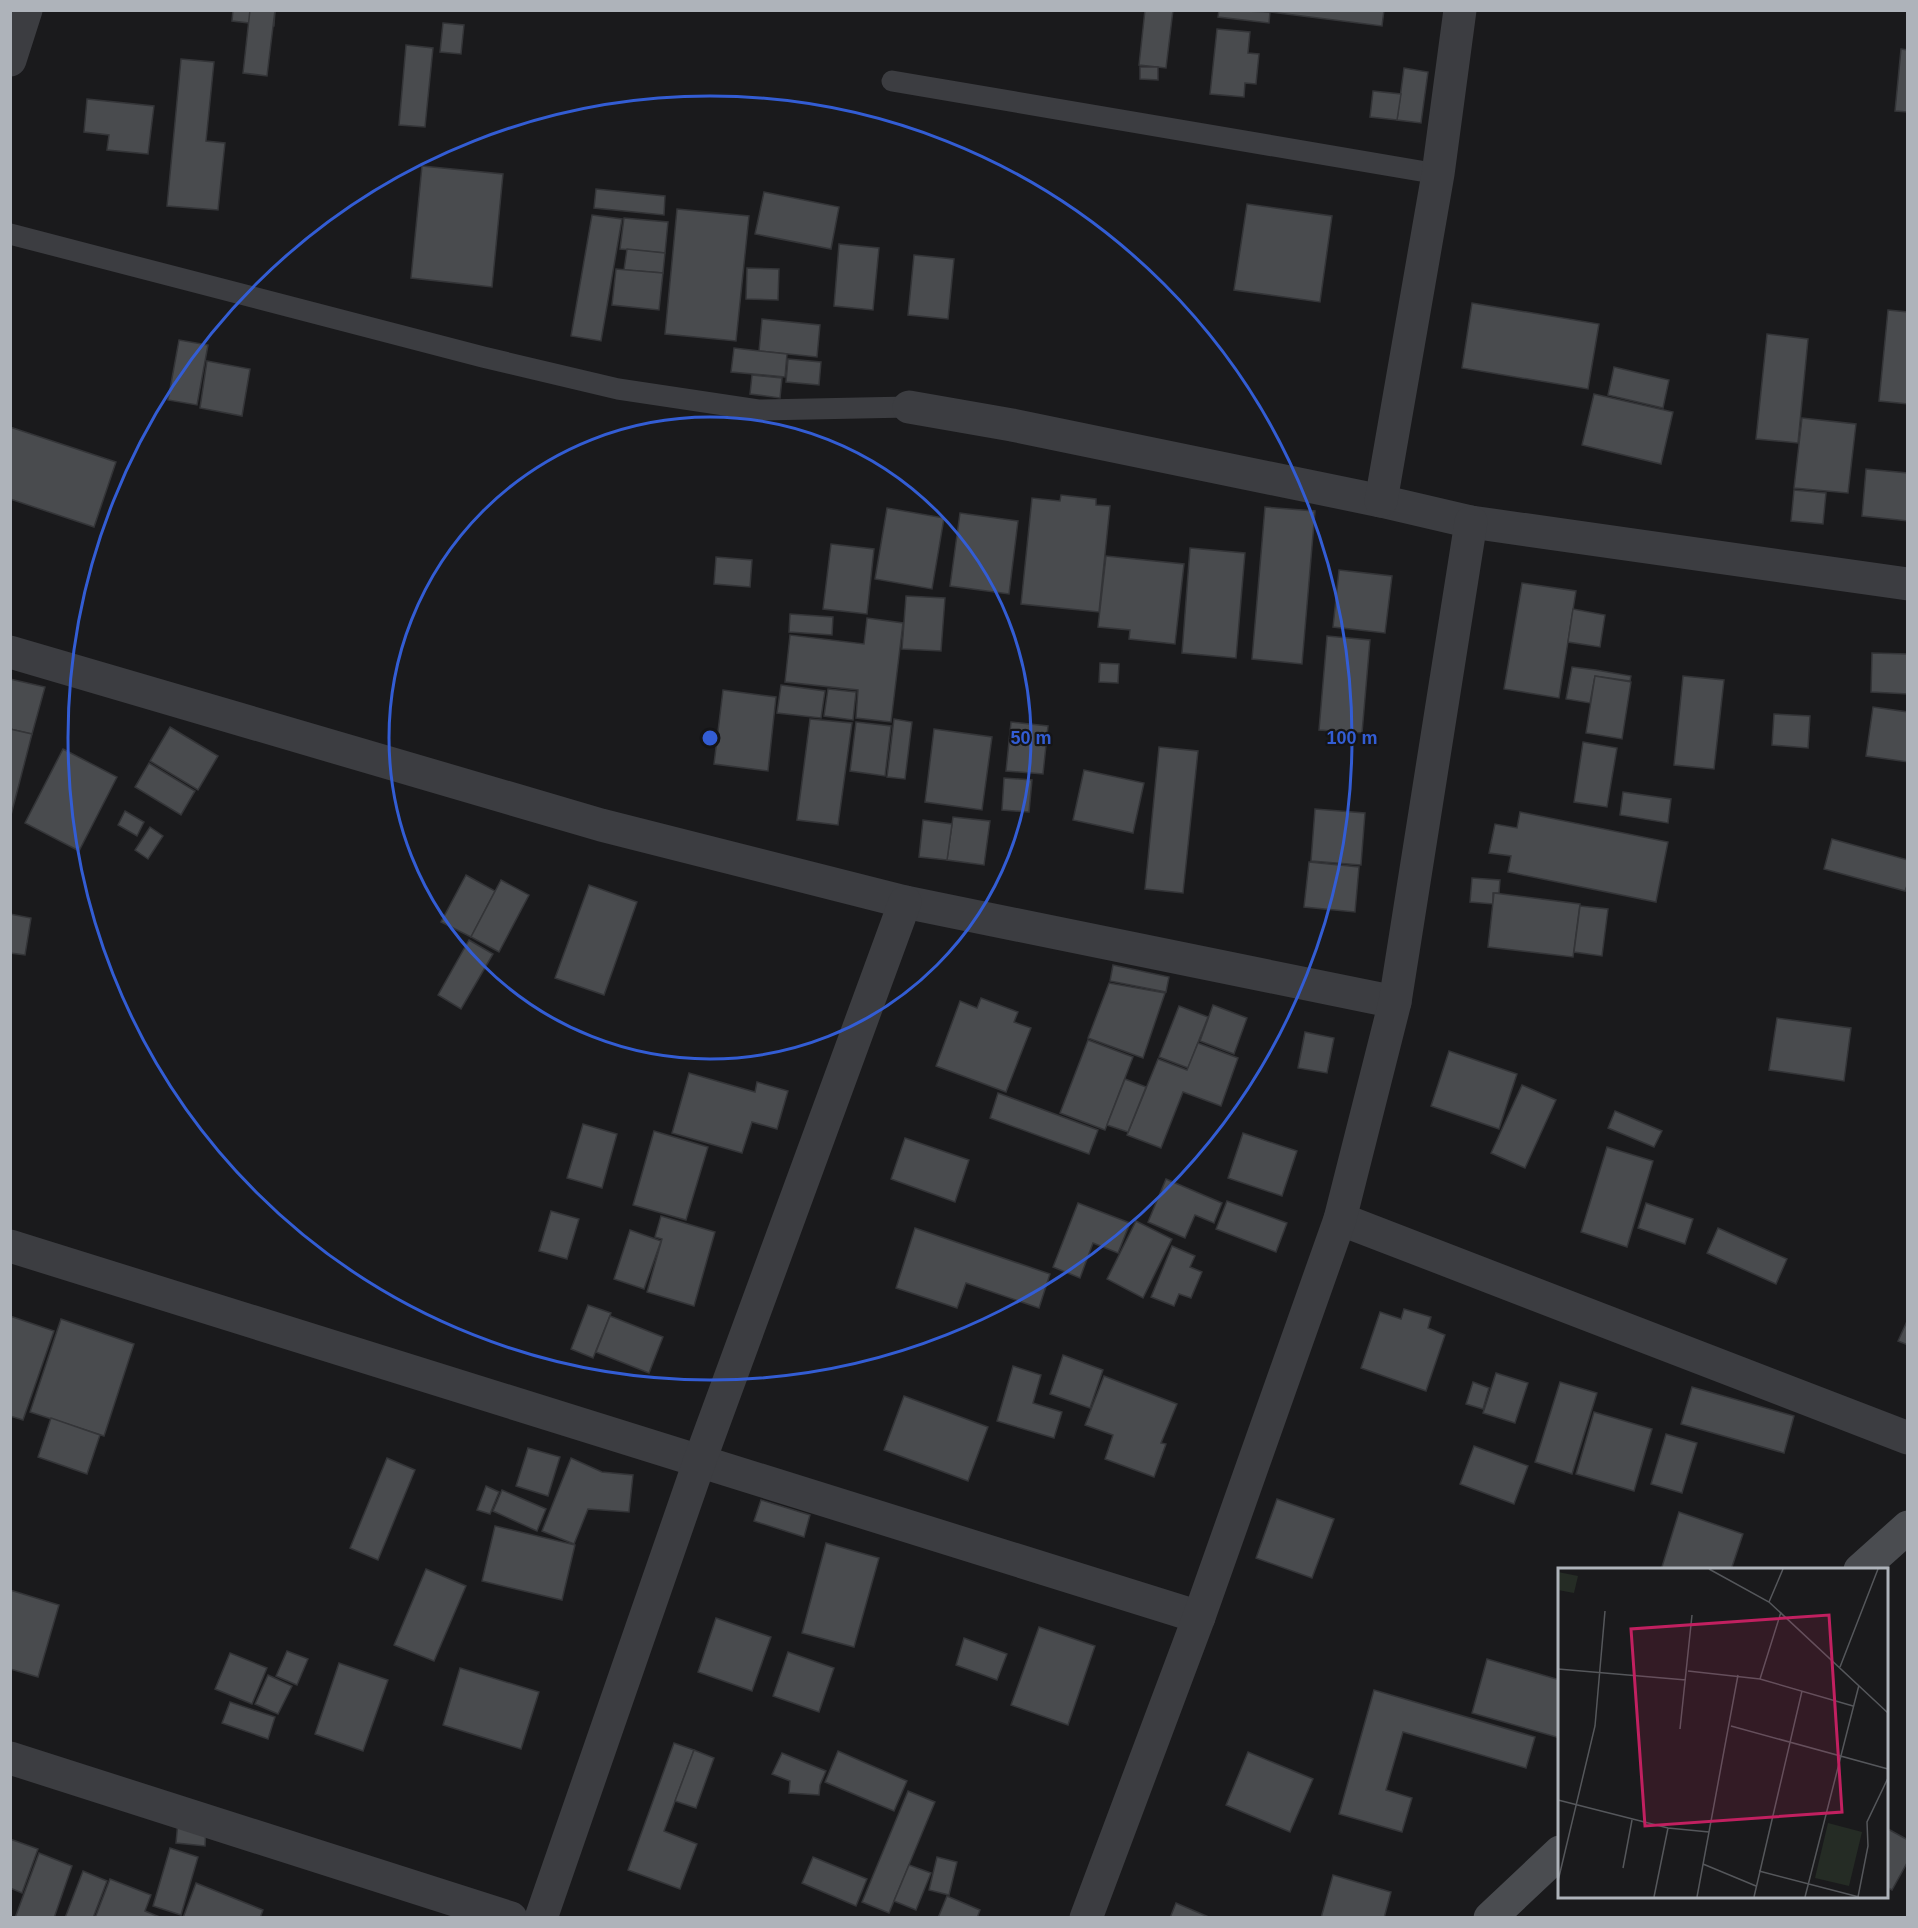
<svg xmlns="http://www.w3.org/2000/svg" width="1918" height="1928" viewBox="0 0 1918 1928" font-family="Arial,sans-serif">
  <rect width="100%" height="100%" fill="#1a1a1c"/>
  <g fill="#494b4e" stroke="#343538" stroke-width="1.5">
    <path d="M233,10H275L274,26L232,21Z"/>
    <path d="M250,10H275L267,76L243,73Z"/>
    <path d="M1145,10H1173L1166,68L1139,65Z"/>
    <path d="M1219,10L1270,12L1269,23L1218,17Z"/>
    <path d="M1254,10H1384L1382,26Z"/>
    <path d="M443,23L464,25L461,54L440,52Z"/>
    <path d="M1217,29L1250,32L1248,53L1259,54L1256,84L1245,83L1244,97L1210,94Z"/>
    <path d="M406,45L433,48L425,127L399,125Z"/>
    <path d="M1901,49L1908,50V112L1895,111Z"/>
    <path d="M181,59L214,62L206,141L225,143L218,210L167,206Z"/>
    <path d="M1140,67H1158V80L1140,79Z"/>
    <path d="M1404,68L1428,72L1421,123L1397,120Z"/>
    <path d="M1373,91L1401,94L1397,120L1370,117Z"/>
    <path d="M87,99L154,106L148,154L107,150L109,135L84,132Z"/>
    <path d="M422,166L503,174L492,287L411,278Z"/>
    <path d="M596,189L665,196L664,215L594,208Z"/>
    <path d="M764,192L839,207L831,249L755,234Z"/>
    <path d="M1247,204L1332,216L1320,302L1234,290Z"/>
    <path d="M677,209L749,216L736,341L665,334Z"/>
    <path d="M592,215L622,219L601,341L571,336Z"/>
    <path d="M624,218L668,222L665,253L620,249Z"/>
    <path d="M839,244L879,248L873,310L834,306Z"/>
    <path d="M627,249L665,253L663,273L624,270Z"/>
    <path d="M914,255L954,259L948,319L908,315Z"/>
    <path d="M747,268L779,269L778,300L746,299Z"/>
    <path d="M616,269L663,273L659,310L612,305Z"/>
    <path d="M1472,303L1599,324L1588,389L1462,368Z"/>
    <path d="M1888,310L1908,312V404L1879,401Z"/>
    <path d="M762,319L820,325L817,357L759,351Z"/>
    <path d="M1767,334L1808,339L1798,443L1756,439Z"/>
    <path d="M179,340L208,345L197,405L168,400Z"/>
    <path d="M734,348L787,354L785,377L731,372Z"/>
    <path d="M788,359L821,362L819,385L786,382Z"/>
    <path d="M207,361L250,369L242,416L200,408Z"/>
    <path d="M1614,367L1669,380L1663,408L1608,395Z"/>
    <path d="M752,375L782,378L780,398L750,394Z"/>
    <path d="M1594,394L1673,412L1661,464L1582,445Z"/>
    <path d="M1802,418L1856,424L1848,493L1794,488Z"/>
    <path d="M10,427L116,462L94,527L10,499Z"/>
    <path d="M1866,469L1908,473V521L1862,516Z"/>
    <path d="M1794,490L1826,493L1823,524L1791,521Z"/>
    <path d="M1061,495L1096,499V505L1110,506L1099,612L1021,604L1032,498L1060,501Z"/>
    <path d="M1265,507L1315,511L1302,664L1252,659Z"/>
    <path d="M887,508L944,518L932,589L875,579Z"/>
    <path d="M960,513L1018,521L1009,594L950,586Z"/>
    <path d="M831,544L874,549L867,614L823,609Z"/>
    <path d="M1190,548L1245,553L1236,658L1182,653Z"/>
    <path d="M1106,556L1184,564L1175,644L1129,639L1130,630L1098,627Z"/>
    <path d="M716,557L752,560L750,587L714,584Z"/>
    <path d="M1339,570L1392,576L1385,633L1333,627Z"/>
    <path d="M1522,583L1576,591L1559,698L1504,689Z"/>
    <path d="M906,596L945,598L941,651L902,649Z"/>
    <path d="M1573,609L1605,615L1600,647L1568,642Z"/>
    <path d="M790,614L833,617L832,635L789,632Z"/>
    <path d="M867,618L903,623L891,722L856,718L858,690L785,682L790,635L864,644Z"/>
    <path d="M1327,636L1370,640L1362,733L1319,730Z"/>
    <path d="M1872,653L1908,654V694L1871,692Z"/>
    <path d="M1100,663L1119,664L1118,683L1099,682Z"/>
    <path d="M1572,667L1596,670L1631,676L1630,681L1595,676L1590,703L1566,699Z"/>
    <path d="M1595,676L1631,682L1622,739L1586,733Z"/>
    <path d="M1683,676L1724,680L1714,769L1674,765Z"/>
    <path d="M10,679L45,687L32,734L10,729Z"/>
    <path d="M781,685L825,691L821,718L777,713Z"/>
    <path d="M828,689L856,692L853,720L824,716Z"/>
    <path d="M723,690L776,697L768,771L714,764Z"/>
    <path d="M1873,707L1908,712V762L1866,756Z"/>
    <path d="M1774,714L1810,716L1808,748L1772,745Z"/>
    <path d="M810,719L852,723L838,825L797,820Z"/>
    <path d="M894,719L912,722L905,779L887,777Z"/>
    <path d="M856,722L891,726L885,776L850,771Z"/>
    <path d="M1011,722L1048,726L1043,774L1006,771Z"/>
    <path d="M170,727L218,756L198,790L150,761Z"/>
    <path d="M10,729L32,734L10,819Z"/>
    <path d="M934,729L992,737L982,810L925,802Z"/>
    <path d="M1583,742L1617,748L1607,807L1574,802Z"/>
    <path d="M1159,747L1198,751L1183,893L1145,889Z"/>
    <path d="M63,749L117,777L79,851L25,823Z"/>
    <path d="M149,763L195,791L181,815L135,787Z"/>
    <path d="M1084,770L1144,783L1133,833L1073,820Z"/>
    <path d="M1004,778L1032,780L1029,812L1002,810Z"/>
    <path d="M1623,792L1671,799L1668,823L1620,815Z"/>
    <path d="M1315,809L1365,813L1361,865L1311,861Z"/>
    <path d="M125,811L144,822L137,836L118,825Z"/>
    <path d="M1520,812L1668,842L1656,902L1508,872L1511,856L1489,853L1495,824L1517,828Z"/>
    <path d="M953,817L990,821L984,865L947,860Z"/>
    <path d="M923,820L952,824L947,860L919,857Z"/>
    <path d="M150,827L163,836L148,859L135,850Z"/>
    <path d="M1832,839L1908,860V883L1905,891L1824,869Z"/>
    <path d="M1309,862L1359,867L1355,912L1304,907Z"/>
    <path d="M466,875L495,891L471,937L441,922Z"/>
    <path d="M1472,878L1500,880L1499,893H1493V904L1470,902Z"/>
    <path d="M501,880L529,895L499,952L471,937Z"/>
    <path d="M589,885L637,902L604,995L555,978Z"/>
    <path d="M1494,893L1580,904L1573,957L1488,947Z"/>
    <path d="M1580,906L1608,909L1602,956L1574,952Z"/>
    <path d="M10,914L31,918L25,955L10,953Z"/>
    <path d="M469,940L493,954L461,1009L438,995Z"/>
    <path d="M1113,965L1169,977L1166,992L1110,981Z"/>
    <path d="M1109,983L1165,993L1143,1058L1088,1038Z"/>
    <path d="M981,998L1018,1012L1014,1022L1031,1028L1006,1092L936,1066L960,1001L977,1008Z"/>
    <path d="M1213,1005L1247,1018L1234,1054L1200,1041Z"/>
    <path d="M1179,1006L1208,1017L1188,1068L1159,1057Z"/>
    <path d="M1777,1018L1851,1028L1844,1081L1769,1070Z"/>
    <path d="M1305,1032L1334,1038L1327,1073L1298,1068Z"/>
    <path d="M1088,1040L1133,1057L1105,1130L1060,1113Z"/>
    <path d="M1198,1043L1238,1058L1221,1106L1183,1092L1161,1148L1127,1135L1158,1059L1187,1070Z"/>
    <path d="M1449,1051L1517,1074L1499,1129L1431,1106Z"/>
    <path d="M689,1073L755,1092L757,1082L788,1091L777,1129L752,1122L742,1153L672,1133Z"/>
    <path d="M1125,1079L1146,1087L1128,1132L1107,1125Z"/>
    <path d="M1522,1085L1556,1100L1525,1168L1491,1153Z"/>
    <path d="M998,1093L1098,1130L1089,1154L990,1118Z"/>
    <path d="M1615,1111L1662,1131L1654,1147L1608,1128Z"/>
    <path d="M583,1124L617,1134L602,1188L567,1178Z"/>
    <path d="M654,1131L708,1147L686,1220L633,1205Z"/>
    <path d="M1243,1133L1297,1151L1282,1196L1228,1178Z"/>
    <path d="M905,1138L969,1160L955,1202L891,1179Z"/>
    <path d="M1607,1147L1653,1161L1627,1247L1581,1232Z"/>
    <path d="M1166,1179L1222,1203L1214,1223L1195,1215L1185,1238L1148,1222Z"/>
    <path d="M1227,1201L1287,1223L1276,1252L1216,1229Z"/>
    <path d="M1078,1203L1130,1223L1118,1253L1093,1243L1080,1278L1053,1267Z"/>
    <path d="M1646,1203L1693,1219L1685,1244L1638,1228Z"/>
    <path d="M551,1211L579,1219L567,1259L539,1251Z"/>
    <path d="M661,1216L715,1232L694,1306L647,1292L662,1239L655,1237Z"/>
    <path d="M1136,1221L1172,1239L1143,1298L1107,1279Z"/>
    <path d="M915,1228L1050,1274L1039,1308L966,1283L957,1308L896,1288Z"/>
    <path d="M1718,1228L1787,1259L1776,1284L1707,1253Z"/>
    <path d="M630,1230L661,1241L644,1289L614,1279Z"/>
    <path d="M1172,1246L1195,1256L1190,1267L1202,1272L1191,1298L1179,1294L1174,1306L1151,1297Z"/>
    <path d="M588,1305L611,1313L593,1358L571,1349Z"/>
    <path d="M1404,1309L1431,1317L1428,1328L1445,1335L1426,1391L1361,1368L1380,1312L1401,1319Z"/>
    <path d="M10,1316L54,1331L23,1420L10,1416Z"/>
    <path d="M610,1316L663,1337L649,1373L596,1352Z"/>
    <path d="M61,1319L134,1344L104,1436L30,1412Z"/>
    <path d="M1908,1319V1345L1898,1341Z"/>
    <path d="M1063,1355L1103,1370L1090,1408L1050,1394Z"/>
    <path d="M1013,1366L1041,1375L1033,1403L1062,1412L1054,1438L997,1421Z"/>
    <path d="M1496,1373L1528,1383L1515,1423L1483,1413Z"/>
    <path d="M1104,1376L1177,1404L1161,1443L1166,1444L1154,1477L1105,1459L1113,1435L1085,1425Z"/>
    <path d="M1473,1382L1489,1388L1483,1409L1466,1404Z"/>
    <path d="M1560,1382L1597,1393L1572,1474L1535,1462Z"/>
    <path d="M1692,1387L1794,1416L1784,1453L1681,1424Z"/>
    <path d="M904,1396L988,1427L968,1481L884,1450Z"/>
    <path d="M1594,1412L1652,1429L1634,1491L1576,1474Z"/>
    <path d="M51,1418L100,1435L87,1474L38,1457Z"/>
    <path d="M1666,1434L1697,1443L1682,1493L1651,1484Z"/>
    <path d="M1474,1446L1528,1466L1514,1504L1460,1484Z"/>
    <path d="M528,1448L560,1457L548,1496L516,1486Z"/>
    <path d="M387,1458L415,1470L378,1560L350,1548Z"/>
    <path d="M571,1458L602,1472L633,1475L629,1512L588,1509L574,1544L542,1531Z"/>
    <path d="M486,1486L499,1492L490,1514L477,1510Z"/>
    <path d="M502,1490L546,1509L537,1531L493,1511Z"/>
    <path d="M1277,1499L1334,1519L1312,1578L1256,1558Z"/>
    <path d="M761,1500L810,1515L804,1537L754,1521Z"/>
    <path d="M1679,1512L1743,1534L1731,1570H1661Z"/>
    <path d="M495,1526L575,1545L562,1600L482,1581Z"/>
    <path d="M826,1543L879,1558L854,1647L802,1633Z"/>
    <path d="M426,1569L466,1586L434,1661L394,1645Z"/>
    <path d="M10,1590L59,1605L38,1677L10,1669Z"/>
    <path d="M716,1618L771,1637L752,1691L698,1672Z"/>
    <path d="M1039,1627L1095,1646L1068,1725L1011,1705Z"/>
    <path d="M964,1638L1007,1654L997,1680L956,1665Z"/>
    <path d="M287,1651L308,1659L297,1685L276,1676Z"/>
    <path d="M788,1652L834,1668L819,1712L773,1696Z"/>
    <path d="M230,1653L267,1668L252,1704L215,1689Z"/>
    <path d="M1487,1659L1560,1680V1738L1472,1713Z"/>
    <path d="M339,1663L388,1680L363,1751L315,1734Z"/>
    <path d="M460,1668L539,1692L521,1749L443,1725Z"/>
    <path d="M268,1675L292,1686L278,1714L255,1704Z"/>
    <path d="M1374,1690L1535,1737L1526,1768L1403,1732L1386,1790L1412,1798L1402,1832L1339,1814Z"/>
    <path d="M230,1702L275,1717L268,1739L222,1723Z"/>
    <path d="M674,1743L694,1750L664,1831L697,1844L680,1889L628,1870Z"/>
    <path d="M694,1750L714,1758L696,1808L675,1801Z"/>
    <path d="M838,1751L907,1781L894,1811L825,1782Z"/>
    <path d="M1248,1752L1313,1779L1290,1832L1226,1805Z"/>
    <path d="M782,1753L826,1771L820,1785L819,1795L789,1793L790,1781L772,1774Z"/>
    <path d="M908,1791L935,1802L889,1913L862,1902Z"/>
    <path d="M178,1821L206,1824L205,1846L176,1843Z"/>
    <path d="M1888,1829L1908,1840V1861L1892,1890L1886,1887Z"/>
    <path d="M10,1839L38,1849L22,1893L10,1888Z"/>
    <path d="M170,1848L198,1857L181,1915L153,1906Z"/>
    <path d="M39,1853L72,1866L54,1918H15Z"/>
    <path d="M813,1857L867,1879L856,1906L802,1883Z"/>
    <path d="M937,1857L957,1862L949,1895L929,1890Z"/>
    <path d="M909,1865L931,1873L916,1910L894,1901Z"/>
    <path d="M83,1871L107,1881L93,1918H65Z"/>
    <path d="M1333,1875L1391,1892L1384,1918H1321Z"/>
    <path d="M110,1879L151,1895L145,1911L162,1918H95Z"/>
    <path d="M196,1883L263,1910L260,1918H183Z"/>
    <path d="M947,1896L980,1910L977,1918H938Z"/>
    <path d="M1176,1903L1211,1918H1170Z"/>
  </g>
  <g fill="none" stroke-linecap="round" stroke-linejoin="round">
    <g stroke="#3c3d41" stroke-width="21">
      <path d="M892,81L1438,174"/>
      <path d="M10,234L483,357L618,389L758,410L909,407"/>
    </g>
    <g stroke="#3c3d41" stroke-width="33">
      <path d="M10,60L26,10"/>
      <path d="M909,407L1012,425L1381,501L1471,522L1908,584"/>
      <path d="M1381,501L1438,174L1460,10"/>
      <path d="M10,652L601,825L905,902L1395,1002"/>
      <path d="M1340,1219L1908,1438"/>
      <path d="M10,1246L1199,1617"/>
      <path d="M10,1758L511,1918"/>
      <path d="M541,1918L700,1460L905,902"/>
      <path d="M1086,1918L1199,1617L1340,1219L1395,1002L1471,522"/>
    </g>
    <g stroke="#4a4c50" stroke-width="33">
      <path d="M1860,1570L1908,1527"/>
      <path d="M1490,1918L1560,1852"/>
    </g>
  </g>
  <g fill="none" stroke="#335dd4" stroke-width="3">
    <circle cx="710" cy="738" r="321"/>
    <circle cx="710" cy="738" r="642"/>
  </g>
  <g transform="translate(1558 1568)">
    <rect width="330" height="330" fill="#1a1a1c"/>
    <path d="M0,4L20,8L16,25L0,22ZM270,255L304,264L291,318L257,310Z" fill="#252c25"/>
    <path fill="none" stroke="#55575b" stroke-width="1.5" d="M151,1L211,34L330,145M211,34L225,1M282,99L320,1M0,101L128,112M130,103L202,111L295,138M202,111L223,44M173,158L330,201M122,161L134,47M0,232L110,260L151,264M145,296L198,318M65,300L74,252M201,303L301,329M0,313L37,158L47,43M96,329L110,260M139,329L180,107M196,329L244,123M247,329L301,117M300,329L310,278L309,254L330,210"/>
    <path fill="#c12060" fill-opacity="0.15" stroke="#c12060" stroke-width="3" d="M271,47L284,244L87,258L73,61Z"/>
    <rect width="330" height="330" fill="none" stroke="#aeb3ba" stroke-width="3"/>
  </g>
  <circle cx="710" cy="738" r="9" fill="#335dd4" stroke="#151517" stroke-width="3"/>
  <g font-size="18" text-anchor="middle" font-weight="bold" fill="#335dd4" stroke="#151517" stroke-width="4.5" stroke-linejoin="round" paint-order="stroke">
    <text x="1031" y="744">50 m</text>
    <text x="1352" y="744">100 m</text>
  </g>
  <rect width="1918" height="1928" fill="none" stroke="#aeb3ba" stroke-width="24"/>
</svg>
